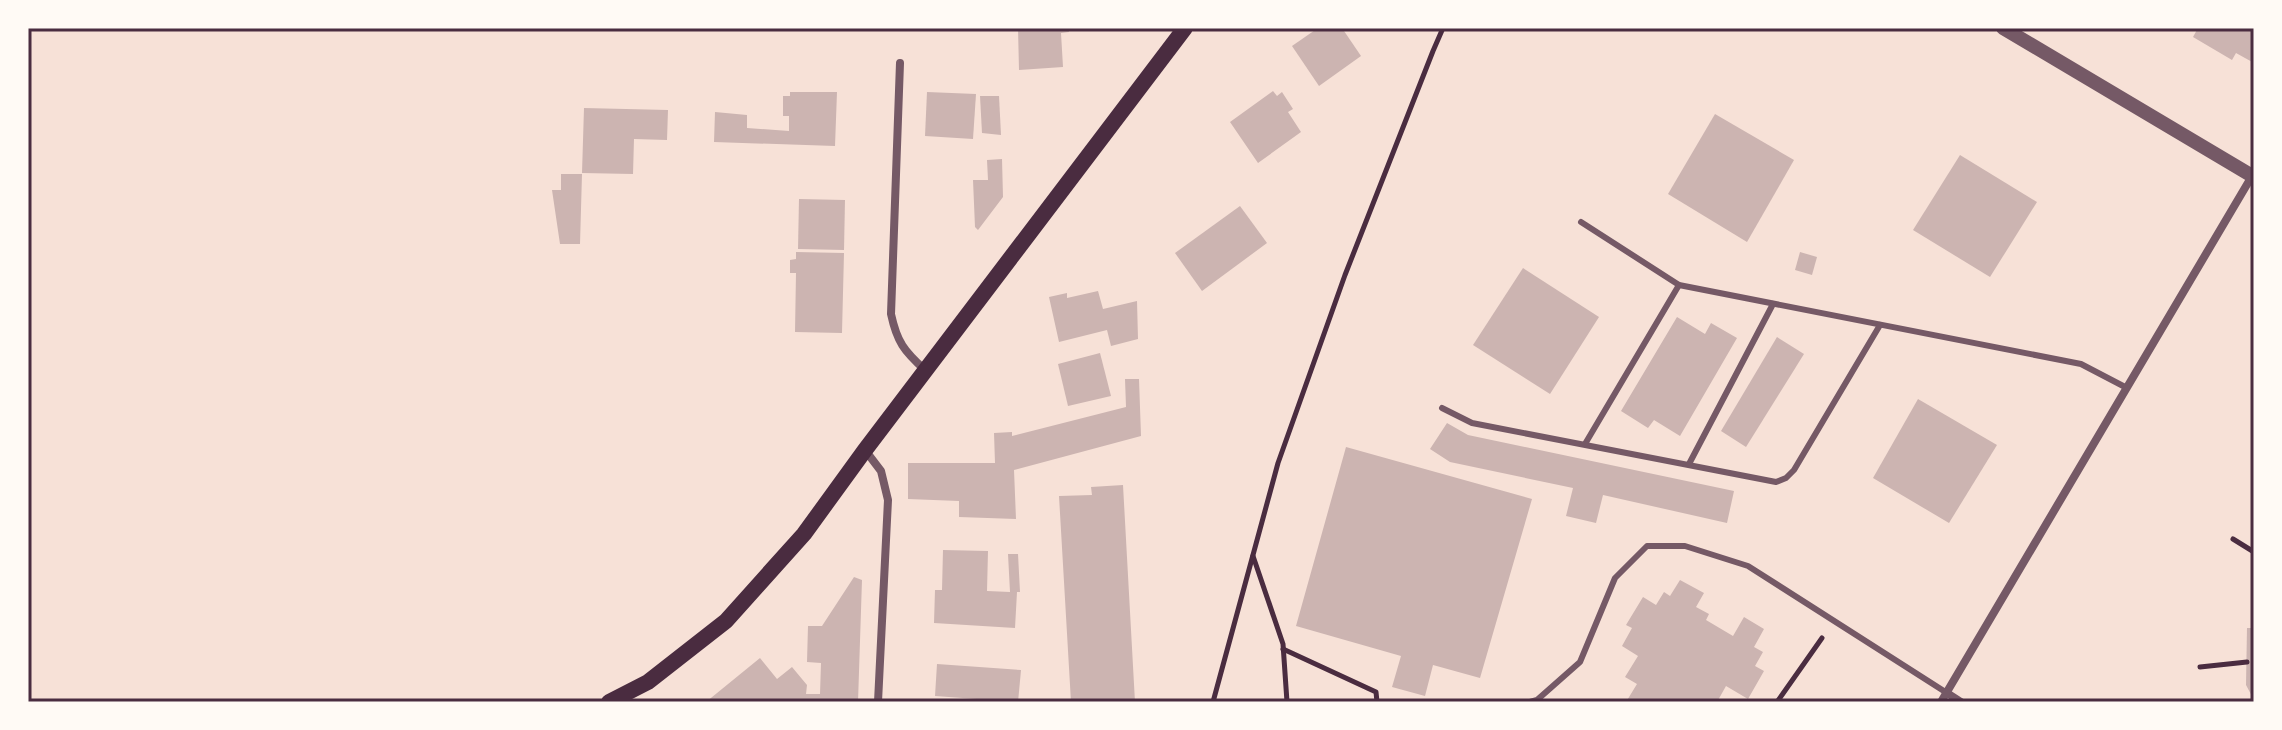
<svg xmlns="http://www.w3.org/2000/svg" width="2282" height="730" viewBox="0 0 2282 730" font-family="Mulish,sans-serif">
  <rect width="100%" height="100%" fill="#f7e1d7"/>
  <g fill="#ccb4b1">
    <path d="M1018,28H1068L1069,32L1061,33L1063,67L1019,70Z"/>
    <path d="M1318,28H1342L1361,56L1319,86L1292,46Z"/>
    <path d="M2198,28H2254V63L2236,53L2232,60L2193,37Z"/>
    <path d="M1273,91L1277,96L1282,92L1293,109L1288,112L1301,132L1258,163L1230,122Z"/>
    <path d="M790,92H837L835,146L714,142L715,112L747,115V128L789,131V116H783V96H790Z"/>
    <path d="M927,92L976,94L973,139L925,136Z"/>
    <path d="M980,96H999L1001,135L982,133Z"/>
    <path d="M584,108L668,110L667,140L634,139L633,174L582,173Z"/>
    <path d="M1715,114L1794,160L1747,242L1668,194Z"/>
    <path d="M1960,155L2037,202L1990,277L1913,230Z"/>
    <path d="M1002,159L1003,197L978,230L975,227L973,180H988L987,160Z"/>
    <path d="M561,174H582L580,244H560L552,190H561Z"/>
    <path d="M799,199L845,200L844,250L798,249Z"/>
    <path d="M1240,206L1267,243L1202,291L1175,253Z"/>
    <path d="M796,252L844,253L842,333L795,332L796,273H790V260L796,259Z"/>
    <path d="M1800,252L1817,257L1812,275L1795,270Z"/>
    <path d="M1523,268L1599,317L1550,394L1473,345Z"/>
    <path d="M1098,291L1103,309L1137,301L1138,339L1111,346L1107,330L1059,342L1049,297L1067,293V298Z"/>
    <path d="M1677,317L1705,334L1711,323L1737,338L1680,436L1654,420L1648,428L1621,411Z"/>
    <path d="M1777,337L1804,354L1746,447L1721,431Z"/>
    <path d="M1100,353L1111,396L1068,406L1058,364Z"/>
    <path d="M1125,379H1139L1141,436L1014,470L1016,519L959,517V501L908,499V463H995L994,433L1012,432V436L1126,407Z"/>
    <path d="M1918,399L1997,445L1949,523L1873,478Z"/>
    <path d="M1447,423L1468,435L1734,491L1727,523L1603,495L1596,523L1566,516L1573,488L1450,462L1430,449Z"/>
    <path d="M1346,447L1532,499L1480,678L1433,665L1425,696L1392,687L1401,656L1296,626Z"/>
    <path d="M1123,485L1135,702H1071L1059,496L1092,495L1091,487Z"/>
    <path d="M943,550L988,551L987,591L1010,592L1008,554H1018L1020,592H1017L1015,628L934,623L935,590H942Z"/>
    <path d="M854,577L862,580L858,702H706L760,658L777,679L792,667L807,685L806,694H820L821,663L807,662L808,626H822Z"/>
    <path d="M1680,580L1704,593L1696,607L1709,614L1706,620L1733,636L1744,617L1764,629L1754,647L1763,652L1755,666L1764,671L1748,699L1726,686L1717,702H1626L1637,684L1625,677L1638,656L1622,646L1632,628L1626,625L1643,597L1656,605L1664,592L1670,596Z"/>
    <path d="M2247,628H2254V700L2246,685Z"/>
    <path d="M937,664L1021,670L1018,702L935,696Z"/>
  </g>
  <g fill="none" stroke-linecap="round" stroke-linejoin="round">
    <g stroke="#4a2c40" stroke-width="5">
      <path d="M2233,539L2254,552"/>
      <path d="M1253,556L1283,644L1287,702"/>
      <path d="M1283,649L1376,692L1377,702"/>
      <path d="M2200,667L2247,662"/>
      <path d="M1213,702L1278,463L1345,275L1433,51L1443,28"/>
      <path d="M1777,702L1822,638"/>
    </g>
    <g stroke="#755966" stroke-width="6">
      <path d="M1581,222L1679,285L2081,364L2127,388"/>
      <path d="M1442,408L1472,423L1776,482L1786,478L1794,470L1880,325"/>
      <path d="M1585,444L1679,285"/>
      <path d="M1689,464L1773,304"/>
      <path d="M1530,702L1537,700L1580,662L1615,578L1647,546H1685L1748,566L1947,693"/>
    </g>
    <g stroke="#755966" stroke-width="8">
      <path d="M900,63L891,314C897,342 904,351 925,370"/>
      <path d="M865,450L881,471L888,500L878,702"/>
      <path d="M1947,693L1961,702"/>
      <path d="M1941,702L2252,176"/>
    </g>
    <path stroke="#755966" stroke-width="14" d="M2003,28L2254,177"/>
    <path stroke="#4a2c40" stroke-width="16" d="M609,702L648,682L726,621L804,534L865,450L1185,28"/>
  </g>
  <rect width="2282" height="730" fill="none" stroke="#fffaf5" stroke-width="60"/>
  <rect x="30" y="30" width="2222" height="670" fill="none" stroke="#4a2c40" stroke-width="3"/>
</svg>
